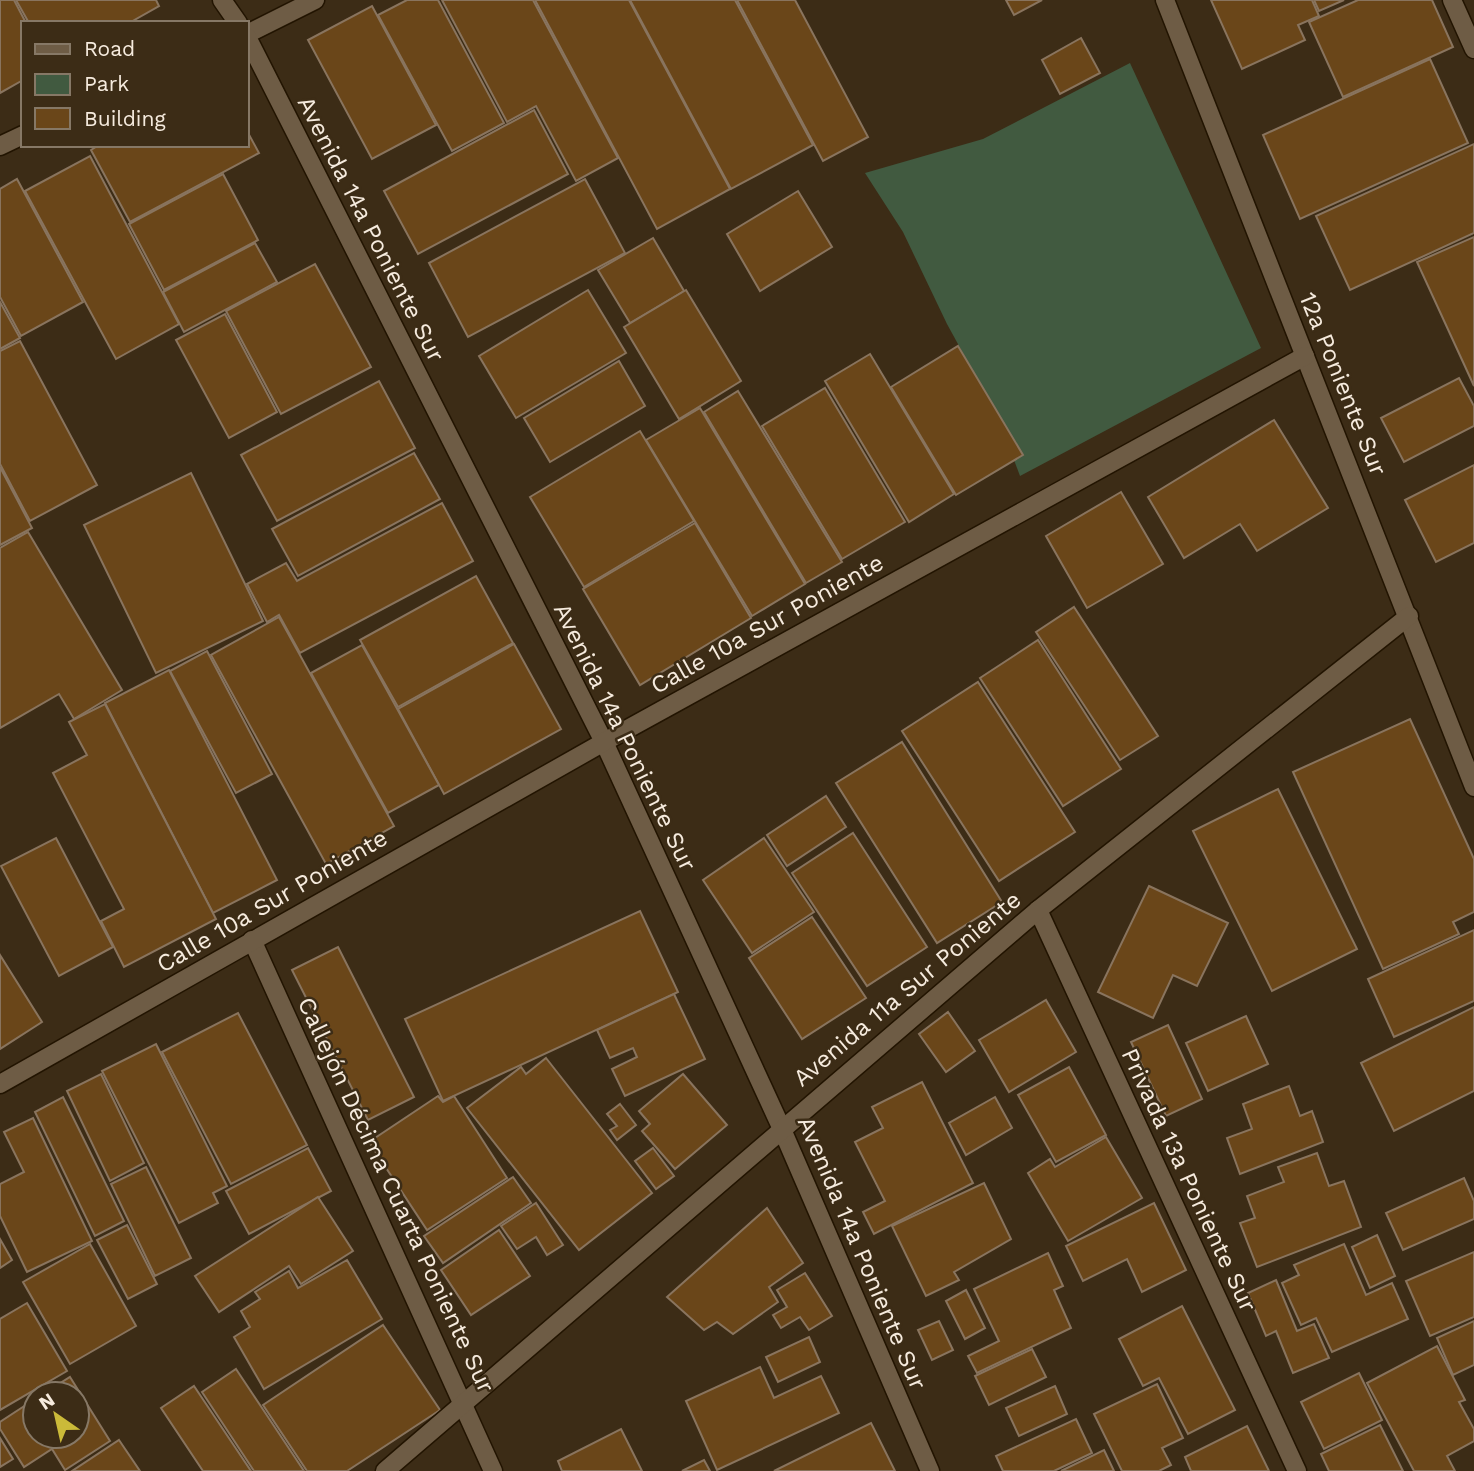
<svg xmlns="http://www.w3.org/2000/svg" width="1474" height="1471" viewBox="0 0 1474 1471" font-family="'Work Sans',sans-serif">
  <rect width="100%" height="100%" fill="#3c2c16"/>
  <path fill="#415a40" d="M1130,63L1261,348L1020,476L998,417L947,324L903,232L865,173L983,139Z"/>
  <g fill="#6a4619" stroke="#89745e" stroke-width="2">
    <path d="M0,0H14L26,23H23V80L0,93Z"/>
    <path d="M16,0H156L159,6L129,23H29Z"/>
    <path d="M407,0H438L504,123L452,151L378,15Z"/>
    <path d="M442,0H533L618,158L576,181L536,106L507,122Z"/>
    <path d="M535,0H629L730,189L657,229Z"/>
    <path d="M630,0H735L813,145L731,189Z"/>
    <path d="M737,0H795L868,137L823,161Z"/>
    <path d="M1006,0H1042L1014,15Z"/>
    <path d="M1211,0H1312L1319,16L1298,25L1305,40L1242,69Z"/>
    <path d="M1314,0H1344L1319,11Z"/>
    <path d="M1358,0H1432L1453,47L1343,97L1309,22Z"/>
    <path d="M372,6L436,125L372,159L308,40Z"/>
    <path d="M1081,38L1100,73L1060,94L1042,60Z"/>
    <path d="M1430,59L1468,143L1300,219L1263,135Z"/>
    <path d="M534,110L568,174L418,254L384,191Z"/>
    <path d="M247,131L259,153L130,222L91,150L99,145H247Z"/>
    <path d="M1474,144V233L1350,290L1316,216Z"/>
    <path d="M90,156L179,324L116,359L25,191Z"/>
    <path d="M223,174L258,240L164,290L129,224Z"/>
    <path d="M17,179L83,302L21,336L0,297V189Z"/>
    <path d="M585,179L625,253L468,337L429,263Z"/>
    <path d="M798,191L832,247L760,291L727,234Z"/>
    <path d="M1474,237V386L1417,262Z"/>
    <path d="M653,238L684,291L630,323L598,270Z"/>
    <path d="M255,243L277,282L184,332L163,292Z"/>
    <path d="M315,264L371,367L281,414L226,311Z"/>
    <path d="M588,290L626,353L516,418L479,356Z"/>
    <path d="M686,290L741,381L679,419L624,327Z"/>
    <path d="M0,302L20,338L0,349Z"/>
    <path d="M225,314L277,412L229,438L176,340Z"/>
    <path d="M20,341L97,485L30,521L0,464V351Z"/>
    <path d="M958,346L1023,455L956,495L891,387Z"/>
    <path d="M870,354L954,494L909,522L825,381Z"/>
    <path d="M619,361L645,406L550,462L524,418Z"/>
    <path d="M1459,378L1474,406V426L1404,462L1381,418Z"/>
    <path d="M379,381L415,448L277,521L241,455Z"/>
    <path d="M825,388L905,522L842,559L762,426Z"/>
    <path d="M738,391L842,562L806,583L704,412Z"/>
    <path d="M700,408L805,584L752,616L646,440Z"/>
    <path d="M1274,420L1328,508L1257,551L1240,524L1184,558L1148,497Z"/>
    <path d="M640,431L694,521L584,587L530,497Z"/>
    <path d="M414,453L440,499L298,576L272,529Z"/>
    <path d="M1474,465V543L1436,562L1405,500Z"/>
    <path d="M0,467L32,528L0,545Z"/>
    <path d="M191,473L263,621L156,673L84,525Z"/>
    <path d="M1121,492L1163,564L1087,608L1046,536Z"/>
    <path d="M442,503L473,561L300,653L279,615L267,622L247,584L286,563L297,581Z"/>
    <path d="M695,523L751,618L640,685L583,589Z"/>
    <path d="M28,532L122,690L74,719L59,694L0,728V548Z"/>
    <path d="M476,576L513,643L398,707L360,640Z"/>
    <path d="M1074,607L1158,736L1120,760L1036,632Z"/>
    <path d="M279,617L394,826L326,864L211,655Z"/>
    <path d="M1038,640L1121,769L1063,806L980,678Z"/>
    <path d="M514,644L561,729L444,794L398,709Z"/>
    <path d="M362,645L439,785L388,813L311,673Z"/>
    <path d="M207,651L272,774L236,793L170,671Z"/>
    <path d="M169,670L277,880L213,913L105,703Z"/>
    <path d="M978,682L1075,832L999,881L902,731Z"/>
    <path d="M105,704L216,919L124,967L101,921L124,909L53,773L87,755L69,722Z"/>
    <path d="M1410,719L1474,859V912L1453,922L1459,934L1383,969L1293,772Z"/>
    <path d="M902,742L1002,902L937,943L836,783Z"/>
    <path d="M1278,789L1357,949L1272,991L1193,831Z"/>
    <path d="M826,796L846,827L787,866L767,835Z"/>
    <path d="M853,833L927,947L867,986L792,873Z"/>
    <path d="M56,838L113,947L59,976L1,866Z"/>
    <path d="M764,838L814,912L752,953L703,880Z"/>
    <path d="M1149,886L1228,923L1197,986L1173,975L1153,1018L1098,992Z"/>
    <path d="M640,911L678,992L443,1101L405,1019Z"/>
    <path d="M812,917L866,998L802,1039L749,958Z"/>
    <path d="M1474,930V1001L1394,1037L1368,979Z"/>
    <path d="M338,947L414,1097L368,1120L292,970Z"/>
    <path d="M0,955L42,1022L0,1049Z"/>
    <path d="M674,994L705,1059L625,1096L612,1069L637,1057L633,1048L610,1058L597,1030Z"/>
    <path d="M1046,1000L1076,1052L1009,1092L979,1040Z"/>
    <path d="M1474,1007V1091L1394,1131L1361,1063Z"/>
    <path d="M948,1012L975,1051L946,1072L919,1034Z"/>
    <path d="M238,1013L307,1145L231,1184L162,1052Z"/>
    <path d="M1246,1016L1268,1064L1208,1091L1186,1043Z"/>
    <path d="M1168,1025L1202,1099L1166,1116L1131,1042Z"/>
    <path d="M156,1044L227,1186L213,1193L218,1203L179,1223L102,1071Z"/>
    <path d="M546,1058L652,1193L579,1250L467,1108L521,1067L526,1074Z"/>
    <path d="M1069,1067L1106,1135L1056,1162L1018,1095Z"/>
    <path d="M101,1074L144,1163L110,1181L67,1091Z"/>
    <path d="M683,1074L727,1125L675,1169L642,1131L650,1124L639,1111Z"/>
    <path d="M922,1082L973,1183L874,1234L863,1212L885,1201L855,1142L883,1128L872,1107Z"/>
    <path d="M1289,1086L1300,1116L1312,1111L1323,1142L1240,1174L1227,1138L1252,1129L1243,1104Z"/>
    <path d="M438,1096L443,1102L454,1096L507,1178L427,1230L369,1142Z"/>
    <path d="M63,1097L124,1221L95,1236L35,1112Z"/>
    <path d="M995,1097L1012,1128L966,1155L949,1123Z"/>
    <path d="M620,1104L636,1125L617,1140L610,1130L617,1126L607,1114Z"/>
    <path d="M33,1118L92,1241L27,1272L0,1216V1184L24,1172L4,1132Z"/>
    <path d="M1106,1137L1142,1198L1068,1241L1028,1173L1050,1159L1055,1167Z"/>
    <path d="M308,1148L331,1191L249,1234L226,1191Z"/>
    <path d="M653,1148L674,1176L656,1189L635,1161Z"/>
    <path d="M1317,1153L1329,1186L1344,1181L1361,1227L1257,1267L1240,1223L1255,1218L1247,1196L1284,1182L1278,1167Z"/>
    <path d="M146,1167L191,1258L155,1276L111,1184Z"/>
    <path d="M513,1177L531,1203L443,1263L424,1236Z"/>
    <path d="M1464,1178L1474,1201V1219L1403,1250L1386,1213Z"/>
    <path d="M984,1183L1011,1239L954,1272L959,1280L926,1296L892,1226Z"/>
    <path d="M318,1197L353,1251L301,1284L289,1266L219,1312L195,1276Z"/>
    <path d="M536,1203L563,1245L547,1255L536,1237L517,1249L501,1226Z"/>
    <path d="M1154,1203L1186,1270L1142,1292L1127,1259L1083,1281L1066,1246Z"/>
    <path d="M767,1208L803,1263L769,1287L778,1302L733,1334L717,1322L704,1330L667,1297Z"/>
    <path d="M127,1225L157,1284L128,1299L97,1240Z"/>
    <path d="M499,1230L530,1276L471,1315L441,1270Z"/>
    <path d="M1377,1235L1395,1276L1370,1288L1352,1247Z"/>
    <path d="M0,1239L12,1260L0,1268Z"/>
    <path d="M90,1244L136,1326L70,1364L23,1282Z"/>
    <path d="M1344,1244L1366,1295L1392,1283L1408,1319L1332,1352L1316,1318L1301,1325L1282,1283L1299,1275L1294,1265Z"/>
    <path d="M1474,1252V1317L1430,1336L1406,1281Z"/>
    <path d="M1048,1253L1063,1286L1054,1290L1071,1328L977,1373L968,1356L999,1341L974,1289Z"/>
    <path d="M347,1260L382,1319L264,1389L234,1337L250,1327L241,1311L260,1299L255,1292L289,1271L298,1288Z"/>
    <path d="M805,1273L832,1316L809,1330L800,1317L781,1328L773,1315L787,1307L777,1290Z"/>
    <path d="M1276,1280L1297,1331L1314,1324L1329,1358L1293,1373L1276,1331L1266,1336L1248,1293Z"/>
    <path d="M966,1290L985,1328L965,1339L946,1301Z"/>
    <path d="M27,1303L67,1371L0,1410V1319Z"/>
    <path d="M1182,1306L1235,1410L1188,1434L1159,1378L1143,1386L1119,1339Z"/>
    <path d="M939,1321L953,1350L932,1360L918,1330Z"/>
    <path d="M1474,1321V1365L1453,1375L1437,1338Z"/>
    <path d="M383,1325L440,1410L347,1471H307L263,1405Z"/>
    <path d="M809,1337L820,1362L778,1382L766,1357Z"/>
    <path d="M1437,1346L1465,1400L1459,1402L1474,1429V1441L1447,1456L1455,1471H1414L1367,1383Z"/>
    <path d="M1032,1349L1046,1377L989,1405L975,1376Z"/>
    <path d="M760,1367L774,1398L821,1376L839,1413L717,1470L686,1401Z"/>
    <path d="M236,1369L304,1471H254L202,1392Z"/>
    <path d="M1359,1373L1382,1420L1324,1449L1301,1402Z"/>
    <path d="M70,1377L110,1441L65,1470L52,1449L24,1467L0,1429V1422L35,1399V1436H77V1394H43Z"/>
    <path d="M1157,1384L1183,1438L1162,1448L1171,1465L1159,1471H1122L1094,1414Z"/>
    <path d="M194,1386L251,1471H203L161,1408Z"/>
    <path d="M1055,1386L1067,1414L1019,1436L1006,1408Z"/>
    <path d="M1076,1419L1092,1453L1054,1471H1003L996,1456Z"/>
    <path d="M871,1423L895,1471H774Z"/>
    <path d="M1380,1425L1403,1471H1329L1321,1454Z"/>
    <path d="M1247,1426L1269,1471H1191L1185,1457Z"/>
    <path d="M621,1429L642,1471H562L558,1461Z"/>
    <path d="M0,1438L13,1459L0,1467Z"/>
    <path d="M119,1440L140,1471H72Z"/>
    <path d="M1104,1450L1114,1471H1061Z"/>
    <path d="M704,1460L710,1471H682Z"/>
  </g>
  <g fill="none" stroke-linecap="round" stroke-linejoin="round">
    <g stroke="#221401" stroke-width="21">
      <g id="minor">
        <path d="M222,0L238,23"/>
        <path d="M1165,0L1474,787"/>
        <path d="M1452,0L1474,49"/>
        <path d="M247,34L315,0"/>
        <path d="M247,37L604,742L781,1127L930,1471"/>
        <path d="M0,146L23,135"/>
        <path d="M1038,910L1297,1471"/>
        <path d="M252,940L493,1471"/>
        <path d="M0,1084L604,742L1305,356"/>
        <path d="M385,1471L1038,910L1409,616"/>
      </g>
    </g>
    <use href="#minor" stroke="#6e5c45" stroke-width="18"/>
  </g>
  <g text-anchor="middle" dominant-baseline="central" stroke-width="5" stroke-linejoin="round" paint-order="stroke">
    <g font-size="24" fill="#f6ebde" stroke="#3c2c16">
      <text transform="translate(371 229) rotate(63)">Avenida 14a Poniente Sur</text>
      <text transform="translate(1343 384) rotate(68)">12a Poniente Sur</text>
      <text transform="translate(767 624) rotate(-29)">Calle 10a Sur Poniente</text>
      <text transform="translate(625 737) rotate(64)">Avenida 14a Poniente Sur</text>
      <text transform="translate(272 901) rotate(-30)">Calle 10a Sur Poniente</text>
      <text transform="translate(907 989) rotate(-40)">Avenida 11a Sur Poniente</text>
      <text transform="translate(1189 1180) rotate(65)">Privada 13a Poniente Sur</text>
      <text transform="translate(396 1195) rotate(65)">Callejón Décima Cuarta Poniente Sur</text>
      <text transform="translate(862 1253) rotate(67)">Avenida 14a Poniente Sur</text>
    </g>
  </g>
  <rect x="21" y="21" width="228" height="126" fill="#3c2c16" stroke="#867866" stroke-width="2"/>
  <rect x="35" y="44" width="35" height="10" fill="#6e5c45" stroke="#867866" stroke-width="2"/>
  <text x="84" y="56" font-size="21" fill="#f6ebde">Road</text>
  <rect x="35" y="74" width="35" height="21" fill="#415a40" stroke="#867866" stroke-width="2"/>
  <text x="84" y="91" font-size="21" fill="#f6ebde">Park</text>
  <rect x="35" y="108" width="35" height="21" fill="#6a4619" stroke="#867866" stroke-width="2"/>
  <text x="84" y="126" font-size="21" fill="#f6ebde">Building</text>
  <g transform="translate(56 1415) rotate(326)"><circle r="33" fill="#3c2c16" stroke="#867866" stroke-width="2"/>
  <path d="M0-5L12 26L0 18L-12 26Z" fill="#cbba39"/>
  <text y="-10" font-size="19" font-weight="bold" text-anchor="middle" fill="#f6ebde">N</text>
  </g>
</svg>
